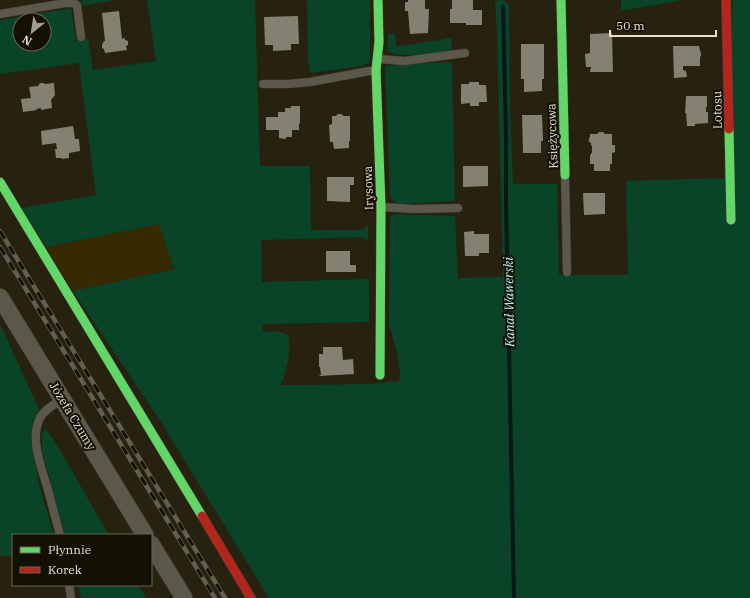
<svg xmlns="http://www.w3.org/2000/svg" width="750" height="598" viewBox="0 0 750 598" font-family="'IBM Plex Serif',serif">
  <rect width="100%" height="100%" fill="#272210"/>
  <path fill="#362a03" d="M159,223L174,269L73,291L46,247Z"/>
  <g fill="#094429" fill-rule="evenodd">
    <path d="M81,0H114L83,6Z"/>
    <path d="M147,0H255L260,166H310L311,230H363L368,225V242L363,237L261,240L262,282L369,279V322L263,324V332C274,331 279,330 288,335C292,352 287,368 281,385H297L371,384L399,381L400,372L396,349L389,324L390,217L395,214L455,216L458,278L503,277L497,31L495,2L498,0H503L509,5L510,102L513,184H557L559,275H628L626,181L724,178L733,0H750V598H269L161,422L73,291L174,269L159,224L46,247L22,208L96,195L79,63L0,74V20L71,8L76,41L88,39L93,70L156,61ZM20,20H44V44H20Z"/>
    <path d="M307,0H370V62L362,66L310,73L308,62Z"/>
    <path d="M621,0H682L621,11Z"/>
    <path d="M395,33L396,47L451,38L452,49L444,54L398,55L389,52L387,50L388,34Z"/>
    <path d="M451,62L452,70L455,201L399,204L395,202L390,197L385,66L398,64Z"/>
    <path d="M0,324L39,409L33,421L32,442L39,485L54,535H13V556H0Z"/>
    <path d="M46,429L58,447L109,535H65L42,451V433Z"/>
    <path d="M78,585H138L146,598H81Z"/>
  </g>
  <g fill="none" stroke-linecap="round" stroke-linejoin="round">
    <path stroke="#0a1719" stroke-width="4" d="M503,6L506,135V202L514,598"/>
  </g>
  <g fill="#858172">
    <path d="M408,0H425V9H429L428,33L410,34L408,11H405V2H408Z"/>
    <path d="M452,0H473V10H482V25H466V23H450V9H452Z"/>
    <path d="M119,11L122,39L125,38V40L128,41V45L126,46L127,50L105,53L104,49L102,48V44L104,42L103,41H105L102,13Z"/>
    <path d="M298,16L299,44H291V50L273,51V45H265L264,17Z"/>
    <path d="M612,33L613,72H590L591,67H586L585,54L590,53V34Z"/>
    <path d="M521,44H544V79H542V91L524,92V79H521Z"/>
    <path d="M673,46H699L700,51L701,53V56L700,57V66H683V70L686,71L687,77L674,78Z"/>
    <path d="M469,82H479V85H486L487,102H479V106H470V103L461,104V84H469Z"/>
    <path d="M40,83H43L45,84L54,83L55,95L51,100L52,108L41,110V108L36,109L37,110L23,112L21,99L31,98L29,87L38,86Z"/>
    <path d="M686,96H707V107H706V112H708V123L695,124V126H687L686,113H685Z"/>
    <path d="M291,106H300V123L299,124V130H292V137H286V139L279,138V130H266V117H278V112H285V108H291Z"/>
    <path d="M338,114H341L344,116H350V141H349V148L334,149L333,142H330L329,125L332,124V116H336Z"/>
    <path d="M522,115H542L543,141H541V153H523Z"/>
    <path d="M73,126L75,139H79L80,151L69,153V158L62,159V158H56L55,149H57L56,143L42,145L41,131Z"/>
    <path d="M599,132H603L605,134H612V145H615V152L612,153V164H610V171H594V164H590V155H591V153H592V145L591,146V143L589,142V138L590,137V134H597Z"/>
    <path d="M463,166H488V186L463,187Z"/>
    <path d="M327,177H354V185H350V202L327,201Z"/>
    <path d="M583,193H605V214L584,215Z"/>
    <path d="M474,231V234H489V253H479V256H465L464,232Z"/>
    <path d="M326,251H350V265H356V272H326Z"/>
    <path d="M323,347H342L343,360L353,359L354,374L319,376L320,375H321L320,367H319V354H323Z"/>
  </g>
  <g fill="none" stroke-linecap="round" stroke-linejoin="round">
    <g stroke="#403c2c" stroke-width="9">
      <g id="lane">
        <path d="M0,14L65,3H73L77,5L81,37"/>
        <path d="M379,59L404,61L465,53"/>
        <path d="M263,84H288L310,82L375,70"/>
        <path d="M565,175L567,272"/>
        <path d="M381,207L414,209L458,208"/>
        <path d="M60,535C56,520 52,505 48,490C42,468 30,442 39,420C43,410 54,405 62,399"/>
        <path d="M69,585L71,598"/>
      </g>
    </g>
    <g stroke="#403c2c" stroke-width="18">
      <g id="street">
        <path d="M0,297L145,535"/>
        <path d="M151,544L184,598"/>
      </g>
    </g>
    <g stroke="#403c2c" stroke-width="10">
      <g id="fast">
        <path d="M378,0L379,42L376,70L381,207L380,375"/>
        <path d="M561,0L565,175"/>
        <path d="M729,129L731,220"/>
        <path d="M0,182L202,516"/>
      </g>
    </g>
    <g stroke="#403c2c" stroke-width="10">
      <g id="jam">
        <path d="M726,0L729,129"/>
        <path d="M202,516L251,598"/>
      </g>
    </g>
    <use href="#lane" stroke="#5b574a" stroke-width="8"/>
    <use href="#street" stroke="#5b574a" stroke-width="17"/>
    <use href="#fast" stroke="#63d668" stroke-width="9"/>
    <use href="#jam" stroke="#b3261e" stroke-width="9"/>
    <g stroke="#625e52" stroke-width="4.5">
      <g id="rail">
        <path d="M0,231L225,598"/>
        <path d="M0,247L215,598"/>
      </g>
    </g>
    <use href="#rail" stroke="#151004" stroke-width="3" stroke-dasharray="9" stroke-linecap="butt"/>
  </g>
  <g text-anchor="middle" dominant-baseline="central" stroke-width="4" stroke-linejoin="round" paint-order="stroke">
    <g font-size="12" fill="#e7e1cf" stroke="#151004">
      <text transform="translate(717 110) rotate(-91)">Lotosu</text>
      <text transform="translate(552 136) rotate(-92)">Księżycowa</text>
      <text transform="translate(368 188) rotate(-92)">Irysowa</text>
      <text transform="translate(73 416) rotate(59)">Józefa Czumy</text>
    </g>
    <g font-size="13" font-style="italic" fill="#b5eafa" stroke="#151004">
      <text transform="translate(509 302) rotate(-91)">Kanał Wawerski</text>
    </g>
  </g>
  <rect x="12" y="534" width="140" height="52" fill="#151004" stroke="#696455"/>
  <rect x="20" y="547" width="20" height="6" fill="#63d668" stroke="#696455"/>
  <text x="48" y="554" font-size="12" fill="#e7e1cf">Płynnie</text>
  <rect x="20" y="567" width="20" height="6" fill="#b3261e" stroke="#696455"/>
  <text x="48" y="574" font-size="12" fill="#e7e1cf">Korek</text>
  <g transform="translate(32 32) rotate(210)"><circle r="19" fill="#151004" stroke="#696455"/>
  <path d="M0-3L7 15L0 10L-7 15Z" fill="#a49e8c"/>
  <text y="-6" font-size="11" font-weight="bold" text-anchor="middle" fill="#e7e1cf">N</text>
  </g>
  <path d="M610 30v6h106v-6" fill="none" stroke="#e7e1cf" stroke-width="2"/>
  <text x="616" y="30" font-size="12" fill="#e7e1cf" stroke="#151004" stroke-width="3" paint-order="stroke">50 m</text>
</svg>
